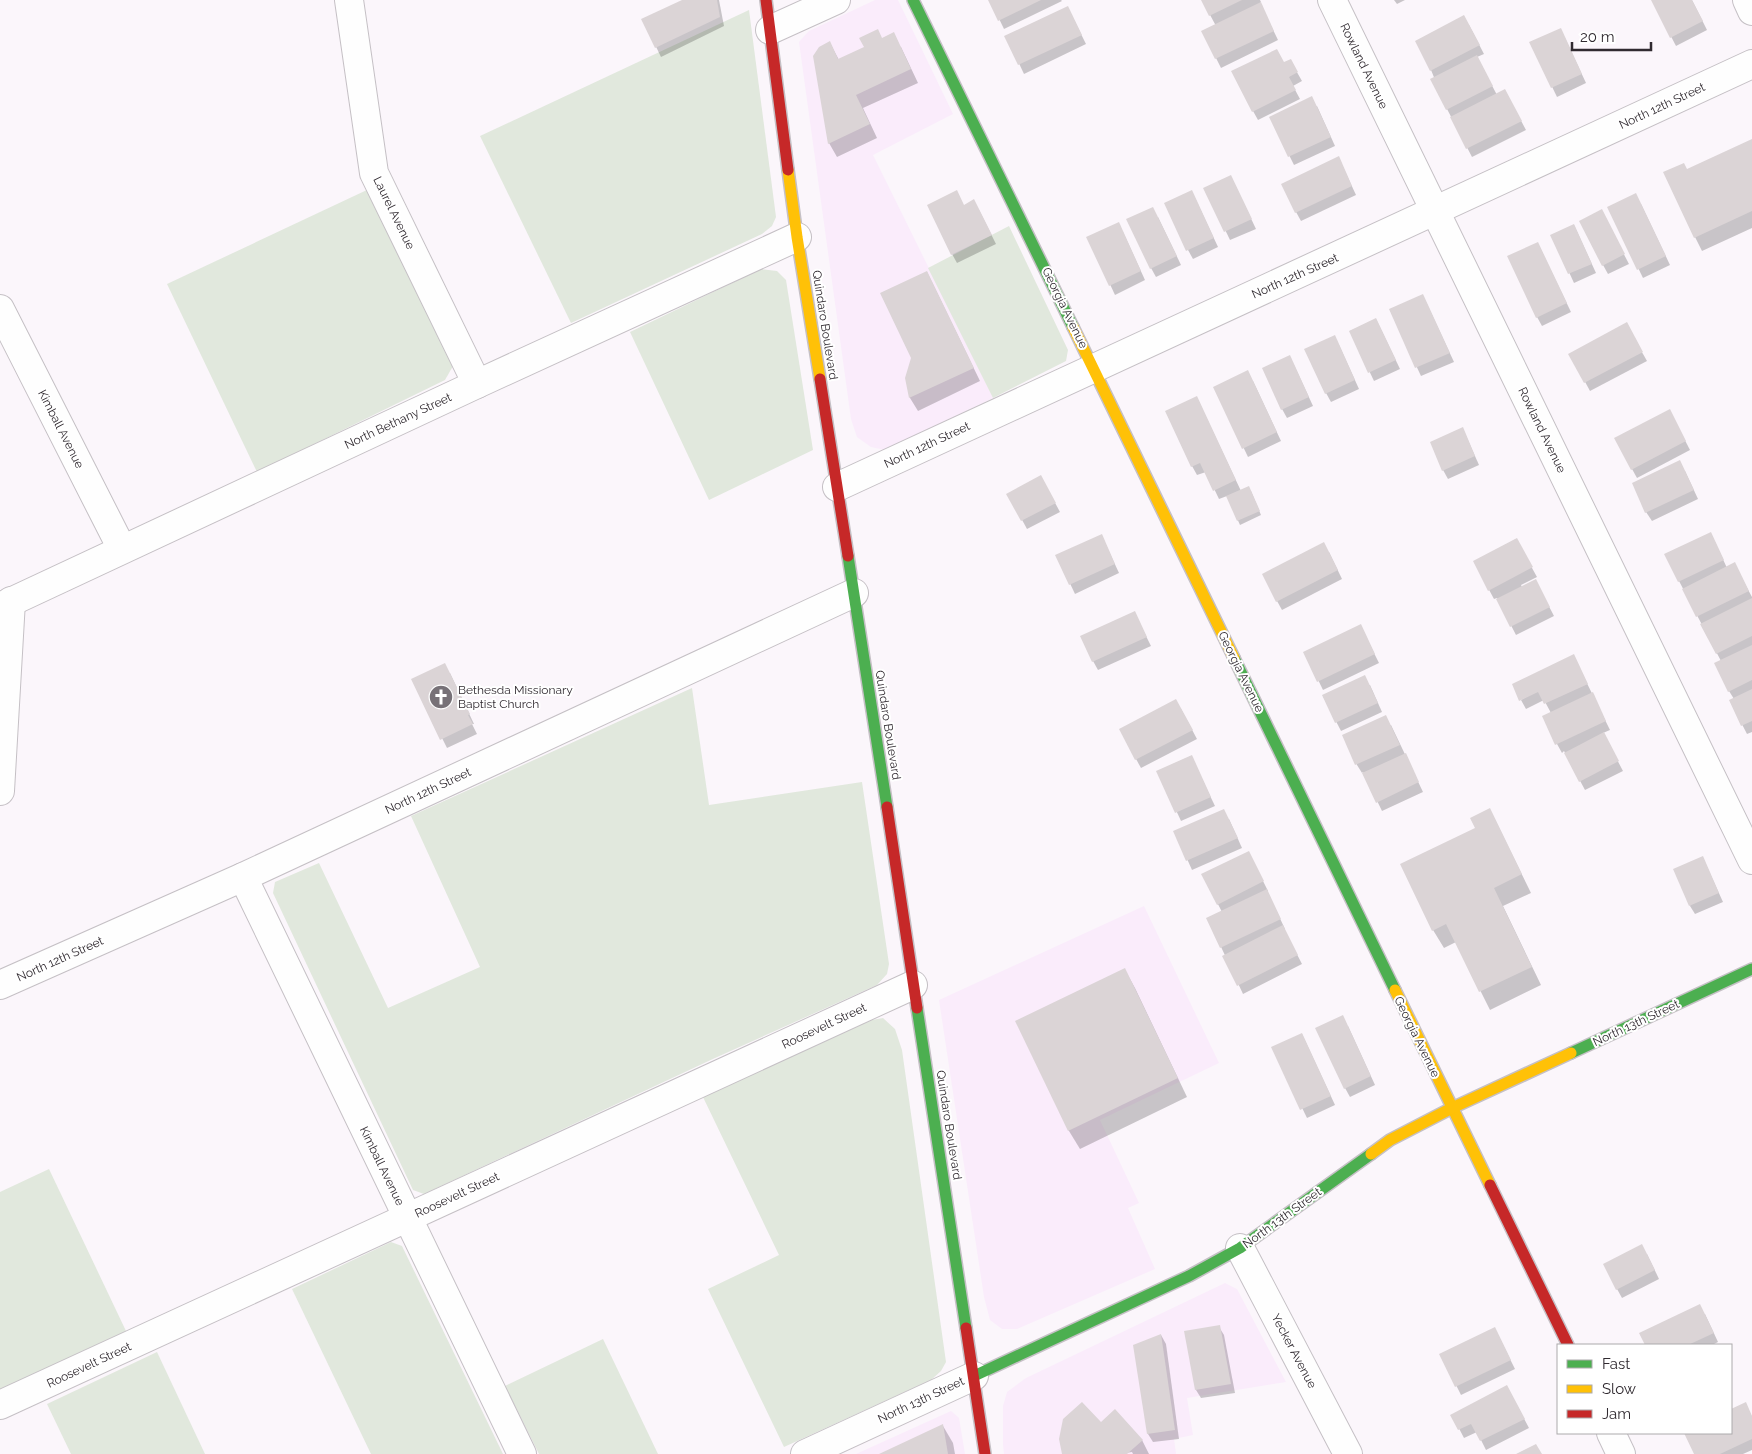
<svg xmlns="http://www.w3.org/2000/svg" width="1752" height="1454" viewBox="0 0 1752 1454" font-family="Raleway,sans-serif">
  <rect width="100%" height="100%" fill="#fbf6fb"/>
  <g fill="#faecfb">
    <path d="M875,0H898L953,114L873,155L993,398L885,450L871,447L857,437L851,419L799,42L809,31Z"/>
    <path d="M1144,906L1219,1063L1100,1120L1139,1203L1128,1208L1155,1269L1017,1329H1002L990,1320L984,1297L939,1000Z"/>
    <path d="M1225,1283L1237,1289L1286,1382L1187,1398L1193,1435L1174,1439L1176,1454H1004L1003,1444V1406L1007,1392L1026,1378Z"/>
    <path d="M951,1411L959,1418L965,1454H856Z"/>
  </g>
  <g fill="#e1e8dd">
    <path d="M749,10L776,217L772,226L762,234L571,323L480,136Z"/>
    <path d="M369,189L453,366L445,380L257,472L167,284Z"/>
    <path d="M1009,226L1068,350L1066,361L993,398L928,268Z"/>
    <path d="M761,269L777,271L786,280L813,450L709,500L630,332Z"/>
    <path d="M692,688L709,805L862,782L889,964L887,974L877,985L715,1058L424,1194L413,1190L273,893L275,882L319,863L388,1008L480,967L411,816Z"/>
    <path d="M883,1018L895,1029L902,1050L946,1362L941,1371L931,1380L784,1447L708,1289L779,1255L702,1095L866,1021Z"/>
    <path d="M49,1169L126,1331L0,1390V1192Z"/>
    <path d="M391,1242L402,1246L503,1454H371L292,1289Z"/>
    <path d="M603,1339L658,1454H539L505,1386Z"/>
    <path d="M157,1352L205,1454H71L47,1404Z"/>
  </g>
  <g fill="#0003">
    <path d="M685,0H719L724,26L661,57L643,20Z"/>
    <path d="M990,0H1061L1062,1L1004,29Z"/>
    <path d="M1202,0H1260L1261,2L1260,3L1278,40L1221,68L1203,32L1216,26Z"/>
    <path d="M1394,0H1405L1397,4Z"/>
    <path d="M1652,0H1692L1707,30L1676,46Z"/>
    <path d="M1072,16L1086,44L1024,74L1006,36Z"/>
    <path d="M1469,25L1484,54L1477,57L1497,95L1510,100L1526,130L1472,157L1447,109L1431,70Z"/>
    <path d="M1565,38L1586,83L1557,97L1531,43Z"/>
    <path d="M882,39L901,47L918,83L863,108L877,138L837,157L829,143L830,43L839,60Z"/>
    <path d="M1290,60L1302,81L1293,86L1300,99L1258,120L1253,111L1284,64Z"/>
    <path d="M1317,106L1335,146L1294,165L1270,117Z"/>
    <path d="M1752,140V228L1702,251L1695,237Z"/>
    <path d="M1343,167L1356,195L1301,221L1296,212Z"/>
    <path d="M1235,185L1256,229L1230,240L1205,188Z"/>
    <path d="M1196,200L1218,247L1193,259L1188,250Z"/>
    <path d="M1641,204L1670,265L1643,278L1609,208Z"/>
    <path d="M979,210L996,244L957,263L952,254Z"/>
    <path d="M1158,217L1181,265L1156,277L1151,268Z"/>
    <path d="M1606,220L1629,264L1608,274L1603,265Z"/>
    <path d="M1574,225L1596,273L1574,283L1552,235Z"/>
    <path d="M1123,232L1145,280L1115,295L1088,237Z"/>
    <path d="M1542,252L1571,312L1542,326L1537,317Z"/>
    <path d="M927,272L980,381L918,411L910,398L906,378L913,358Z"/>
    <path d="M1427,304L1454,362L1421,376L1390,310Z"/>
    <path d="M1376,319L1400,369L1374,381L1350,331Z"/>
    <path d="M1626,324L1647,361L1590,391L1570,354Z"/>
    <path d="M1339,345L1359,389L1331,402L1326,393Z"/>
    <path d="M1294,365L1313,406L1287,418L1282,409Z"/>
    <path d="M1253,381L1281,441L1248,457L1215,388Z"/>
    <path d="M1197,398L1241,491H1251L1261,515L1240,525L1227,496L1219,499L1206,472L1197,475L1192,466Z"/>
    <path d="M1674,419L1690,450L1637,478L1632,469Z"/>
    <path d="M1463,429L1479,465L1448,479L1443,470Z"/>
    <path d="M1685,471L1698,499L1652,521L1646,512Z"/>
    <path d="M1046,486L1060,512L1027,529L1008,494Z"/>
    <path d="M1516,539L1537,577L1521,585L1522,587L1540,589L1554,616L1516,635L1497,598L1494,599L1474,562Z"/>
    <path d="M1715,542L1727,568L1739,573L1752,597V732L1747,734L1730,701L1734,699L1729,691L1721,661L1679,581Z"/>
    <path d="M1106,545L1119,573L1075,594L1057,556Z"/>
    <path d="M1329,552L1342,579L1282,610L1277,601Z"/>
    <path d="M1139,622L1151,646L1098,670L1093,661Z"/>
    <path d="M1365,635L1379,663L1323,690L1305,653Z"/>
    <path d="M1578,665L1610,730L1603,733L1623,771L1585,790L1564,751L1562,753L1557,744L1551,713L1544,700L1526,709L1521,700Z"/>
    <path d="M450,673L474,724H472L477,734L447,748L413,680Z"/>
    <path d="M1370,685L1382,712L1341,731L1323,696Z"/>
    <path d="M1181,709L1197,739L1141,768L1136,759Z"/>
    <path d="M1391,725L1423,792L1382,811L1363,772L1362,773L1357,765L1344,736Z"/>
    <path d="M1191,756L1215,806L1181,821L1158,771Z"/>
    <path d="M1229,819L1242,848L1192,870L1175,832Z"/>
    <path d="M1499,828L1531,893L1503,906L1541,985L1490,1010L1456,942L1444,948L1433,930Z"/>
    <path d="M1703,858L1723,902L1695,914L1690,906Z"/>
    <path d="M1253,861L1268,891H1267L1285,929H1284L1302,964L1243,994L1208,919L1222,912L1203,875Z"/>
    <path d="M1125,970L1135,988L1187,1097L1080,1149L1069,1131L1017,1022Z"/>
    <path d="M1348,1026L1375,1085L1350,1097L1345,1088Z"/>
    <path d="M1302,1034L1335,1105L1307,1118L1273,1048Z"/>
    <path d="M1647,1254L1659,1279L1622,1298L1617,1289Z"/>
    <path d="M1705,1314L1718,1342L1712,1345H1646L1640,1334Z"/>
    <path d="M1219,1327L1224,1335L1235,1393L1201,1398L1196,1390Z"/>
    <path d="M1161,1335L1166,1344L1179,1439L1153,1442L1148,1434Z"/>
    <path d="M1499,1337L1515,1369L1461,1395L1441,1355Z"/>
    <path d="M1512,1396L1529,1428L1486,1450L1477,1432L1464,1438L1452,1415Z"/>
    <path d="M1745,1404L1752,1417V1450L1743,1454H1695L1685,1433H1731V1411Z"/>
    <path d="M1100,1424L1142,1440L1149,1454H1133L1132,1452L1120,1454H1063Z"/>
    <path d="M943,1426L953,1443L955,1454H882Z"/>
  </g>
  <g fill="#dbd4d6">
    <path d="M682,0H717L720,17L655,48L641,19Z"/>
    <path d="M988,0H1041L998,21Z"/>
    <path d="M1201,0H1242L1209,16Z"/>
    <path d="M1651,0H1692L1703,21L1670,38Z"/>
    <path d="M1261,2L1274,31L1215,59L1201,31Z"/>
    <path d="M1068,6L1082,35L1018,65L1004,36Z"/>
    <path d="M1464,15L1480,45L1430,71L1415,41Z"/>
    <path d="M1561,28L1582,74L1551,88L1529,42Z"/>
    <path d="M878,29L882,38L894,32L911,69L856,95L870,124L828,144L813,56L819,47L830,41L838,59L864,47L859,38Z"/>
    <path d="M1277,49L1284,62L1291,59L1298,72L1289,77L1296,90L1252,112L1231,71Z"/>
    <path d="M1477,55L1493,86L1446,110L1430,79Z"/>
    <path d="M1505,89L1522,121L1466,149L1450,117Z"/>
    <path d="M1312,96L1331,137L1288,157L1269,117Z"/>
    <path d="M1752,139V211L1694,238L1663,172L1684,163L1687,169Z"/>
    <path d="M1339,156L1352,186L1295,213L1281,184Z"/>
    <path d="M1231,175L1252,219L1224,232L1203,188Z"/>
    <path d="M957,190L964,205L974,199L992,235L951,255L927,205Z"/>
    <path d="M1192,190L1214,238L1186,251L1164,203Z"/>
    <path d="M1636,193L1666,256L1637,270L1607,207Z"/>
    <path d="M1153,207L1177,256L1150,269L1126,219Z"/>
    <path d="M1602,209L1625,254L1602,266L1579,221Z"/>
    <path d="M1119,222L1141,271L1109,286L1086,237Z"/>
    <path d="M1574,224L1592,264L1568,274L1550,235Z"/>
    <path d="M1538,242L1567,303L1536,318L1507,256Z"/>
    <path d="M927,271L974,368L909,398L905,378L911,358L880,293Z"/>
    <path d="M1423,294L1450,353L1415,368L1389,309Z"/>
    <path d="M1376,318L1396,360L1368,373L1349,331Z"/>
    <path d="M1627,322L1643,352L1584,383L1568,354Z"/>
    <path d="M1335,335L1355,380L1325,394L1304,349Z"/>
    <path d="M1290,355L1309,397L1281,410L1262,368Z"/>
    <path d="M1248,370L1277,432L1242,449L1213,387Z"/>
    <path d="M1197,396L1236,480L1213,491L1200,463L1191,467L1165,411Z"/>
    <path d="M1670,409L1686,441L1631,470L1614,438Z"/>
    <path d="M1463,427L1475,456L1442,471L1430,442Z"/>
    <path d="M1680,460L1694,490L1645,513L1632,483Z"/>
    <path d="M1041,475L1056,503L1021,521L1006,494Z"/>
    <path d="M1249,486L1260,511L1237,521L1226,496Z"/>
    <path d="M1711,532L1724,560L1678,582L1664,554Z"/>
    <path d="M1102,534L1115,564L1069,585L1055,555Z"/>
    <path d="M1517,538L1533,567L1488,591L1473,561Z"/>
    <path d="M1324,542L1338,570L1276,602L1262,574Z"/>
    <path d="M1735,562L1749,591L1696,617L1682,589Z"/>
    <path d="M1536,579L1550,607L1510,627L1496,599Z"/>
    <path d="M1752,598V636L1716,654L1700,624Z"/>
    <path d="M1135,611L1147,637L1092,662L1080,636Z"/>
    <path d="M1361,624L1375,654L1317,682L1303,652Z"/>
    <path d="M1752,645V680L1728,692L1714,663Z"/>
    <path d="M1574,654L1588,684L1544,704L1538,692L1519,701L1512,684Z"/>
    <path d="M445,663L470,714L468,715L473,724L440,740L411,679Z"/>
    <path d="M1365,675L1378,703L1335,723L1322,695Z"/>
    <path d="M1752,689V721L1741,726L1729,700Z"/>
    <path d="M1593,692L1606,721L1555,745L1542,716Z"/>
    <path d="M1176,699L1193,730L1135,760L1119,729Z"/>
    <path d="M1386,715L1400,745L1355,765L1342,735Z"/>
    <path d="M1604,732L1619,761L1579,782L1564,753Z"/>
    <path d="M1406,753L1419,782L1376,803L1362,773Z"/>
    <path d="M1192,755L1211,797L1175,813L1156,771Z"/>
    <path d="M1490,808L1522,874L1494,888L1532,967L1479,992L1446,924L1432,931L1400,864L1475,828L1470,818Z"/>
    <path d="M1224,809L1238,838L1186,861L1173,831Z"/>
    <path d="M1249,851L1264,881L1217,905L1201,874Z"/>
    <path d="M1703,856L1719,893L1689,906L1673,869Z"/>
    <path d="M1267,889L1281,919L1220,948L1206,918Z"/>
    <path d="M1283,925L1298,955L1237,986L1222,956Z"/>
    <path d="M1125,968L1178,1078L1068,1131L1015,1021Z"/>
    <path d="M1343,1015L1371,1076L1344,1089L1315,1028Z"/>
    <path d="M1302,1033L1331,1096L1300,1110L1271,1047Z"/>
    <path d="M1642,1244L1655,1270L1616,1290L1603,1264Z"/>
    <path d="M1700,1304L1714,1333L1688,1345H1645L1639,1333Z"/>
    <path d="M1220,1325L1231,1384L1195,1390L1184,1331Z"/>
    <path d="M1495,1327L1511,1360L1455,1387L1439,1354Z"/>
    <path d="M1161,1334L1175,1430L1147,1434L1133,1345Z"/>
    <path d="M1507,1385L1525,1419L1480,1441L1471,1424L1458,1430L1450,1415Z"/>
    <path d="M1082,1402L1101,1422L1115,1409L1143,1440L1127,1454H1062L1059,1439L1063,1419Z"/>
    <path d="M1746,1402L1752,1416V1439L1720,1454H1694L1684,1433H1731V1409Z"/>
    <path d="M943,1424L948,1454H879Z"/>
    <path d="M1536,1444L1542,1454H1516Z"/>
  </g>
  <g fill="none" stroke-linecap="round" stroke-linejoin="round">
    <g stroke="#c5c0c5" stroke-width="30">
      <g id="street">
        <path d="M349,0L374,173L477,384"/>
        <path d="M1332,0L1752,860"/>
        <path d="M1747,0L1752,11"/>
        <path d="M770,30L836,0"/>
        <path d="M0,309L122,549"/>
        <path d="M837,487L1752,64"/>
        <path d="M0,607L477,384L797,237"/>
        <path d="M0,791L11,601"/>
        <path d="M243,877L522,1454"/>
        <path d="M0,985L243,877L854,593"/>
        <path d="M1240,1248L1348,1454"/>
        <path d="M0,1405L913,985"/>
        <path d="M1611,1433L1621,1454"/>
        <path d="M805,1454L974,1376"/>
      </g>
    </g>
    <g stroke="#c5c0c5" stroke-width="14">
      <g id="fast">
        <path d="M913,0L1073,327"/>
        <path d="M848,556L887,807"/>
        <path d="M1234,658L1395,990"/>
        <path d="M917,1008L966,1328"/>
        <path d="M1571,1053L1752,969"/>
        <path d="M974,1376L1189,1276L1240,1248L1371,1154"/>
      </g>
    </g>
    <g stroke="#c5c0c5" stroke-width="14">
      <g id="slow">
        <path d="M788,170L797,237L820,379"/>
        <path d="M1073,327L1234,658"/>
        <path d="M1395,990L1490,1185"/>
        <path d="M1371,1154L1390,1140L1452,1108L1571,1053"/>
      </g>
    </g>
    <g stroke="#c5c0c5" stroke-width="14">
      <g id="jam">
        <path d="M766,0L788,170"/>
        <path d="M820,379L848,556"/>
        <path d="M887,807L917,1008"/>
        <path d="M1490,1185L1568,1345"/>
        <path d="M966,1328L985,1454"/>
      </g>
    </g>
    <use href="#street" stroke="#fefefe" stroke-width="28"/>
    <use href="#fast" stroke="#4caf50" stroke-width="11"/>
    <use href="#slow" stroke="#ffc107" stroke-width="11"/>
    <use href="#jam" stroke="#c62828" stroke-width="11"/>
  </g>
  <defs>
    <g id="church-disc" transform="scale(1.25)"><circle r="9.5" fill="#777177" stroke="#fff"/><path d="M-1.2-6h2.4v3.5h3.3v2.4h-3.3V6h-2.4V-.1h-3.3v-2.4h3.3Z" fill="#fff"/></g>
  </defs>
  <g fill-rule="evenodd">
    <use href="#church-disc" x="441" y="697"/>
  </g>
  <g text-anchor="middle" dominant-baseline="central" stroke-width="4" stroke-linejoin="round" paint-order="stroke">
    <g font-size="12" fill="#302a30" stroke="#fff">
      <text transform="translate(1364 66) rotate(64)">Rowland Avenue</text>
      <text transform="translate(1662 106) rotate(-25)">North 12th Street</text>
      <text transform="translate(394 213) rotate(64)">Laurel Avenue</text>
      <text transform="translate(1295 276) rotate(-24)">North 12th Street</text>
      <text transform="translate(1065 308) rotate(64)">Georgia Avenue</text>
      <text transform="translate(825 325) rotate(81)">Quindaro Boulevard</text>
      <text transform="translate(398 421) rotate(-25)">North Bethany Street</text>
      <text transform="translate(61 429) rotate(63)">Kimball Avenue</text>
      <text transform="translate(1542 430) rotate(64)">Rowland Avenue</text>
      <text transform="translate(927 445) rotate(-25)">North 12th Street</text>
      <text transform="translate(1241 672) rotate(64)">Georgia Avenue</text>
      <text transform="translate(888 725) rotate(81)">Quindaro Boulevard</text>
      <text transform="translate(428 791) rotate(-25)">North 12th Street</text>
      <text transform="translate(60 959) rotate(-24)">North 12th Street</text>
      <text transform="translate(1636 1023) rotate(-25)">North 13th Street</text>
      <text transform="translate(824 1026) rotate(-25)">Roosevelt Street</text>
      <text transform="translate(1417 1037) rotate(64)">Georgia Avenue</text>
      <text transform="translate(949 1125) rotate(81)">Quindaro Boulevard</text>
      <text transform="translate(382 1166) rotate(64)">Kimball Avenue</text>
      <text transform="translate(457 1195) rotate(-25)">Roosevelt Street</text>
      <text transform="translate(1282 1218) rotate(-36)">North 13th Street</text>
      <text transform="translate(1294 1351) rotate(62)">Yecker Avenue</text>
      <text transform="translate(89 1365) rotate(-25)">Roosevelt Street</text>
      <text transform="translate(921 1400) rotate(-25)">North 13th Street</text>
    </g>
    <g font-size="12" fill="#302a30" stroke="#fff" text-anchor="start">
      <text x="458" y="690">Bethesda Missionary<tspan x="458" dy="14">Baptist Church</tspan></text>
    </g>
  </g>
  <rect x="1557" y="1344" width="175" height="90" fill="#ffffff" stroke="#acaaac"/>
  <rect x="1567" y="1360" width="25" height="8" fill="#4caf50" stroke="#acaaac"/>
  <text x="1602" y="1369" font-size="15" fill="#302a30">Fast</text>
  <rect x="1567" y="1385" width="25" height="8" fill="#ffc107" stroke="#acaaac"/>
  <text x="1602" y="1394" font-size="15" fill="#302a30">Slow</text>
  <rect x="1567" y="1410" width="25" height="8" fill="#c62828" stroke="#acaaac"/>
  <text x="1602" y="1419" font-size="15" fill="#302a30">Jam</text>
  <path d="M1572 42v8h79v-8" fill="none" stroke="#302a30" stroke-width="2.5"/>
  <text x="1580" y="42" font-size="15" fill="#302a30" stroke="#ffffff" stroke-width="4" paint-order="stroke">20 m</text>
</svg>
